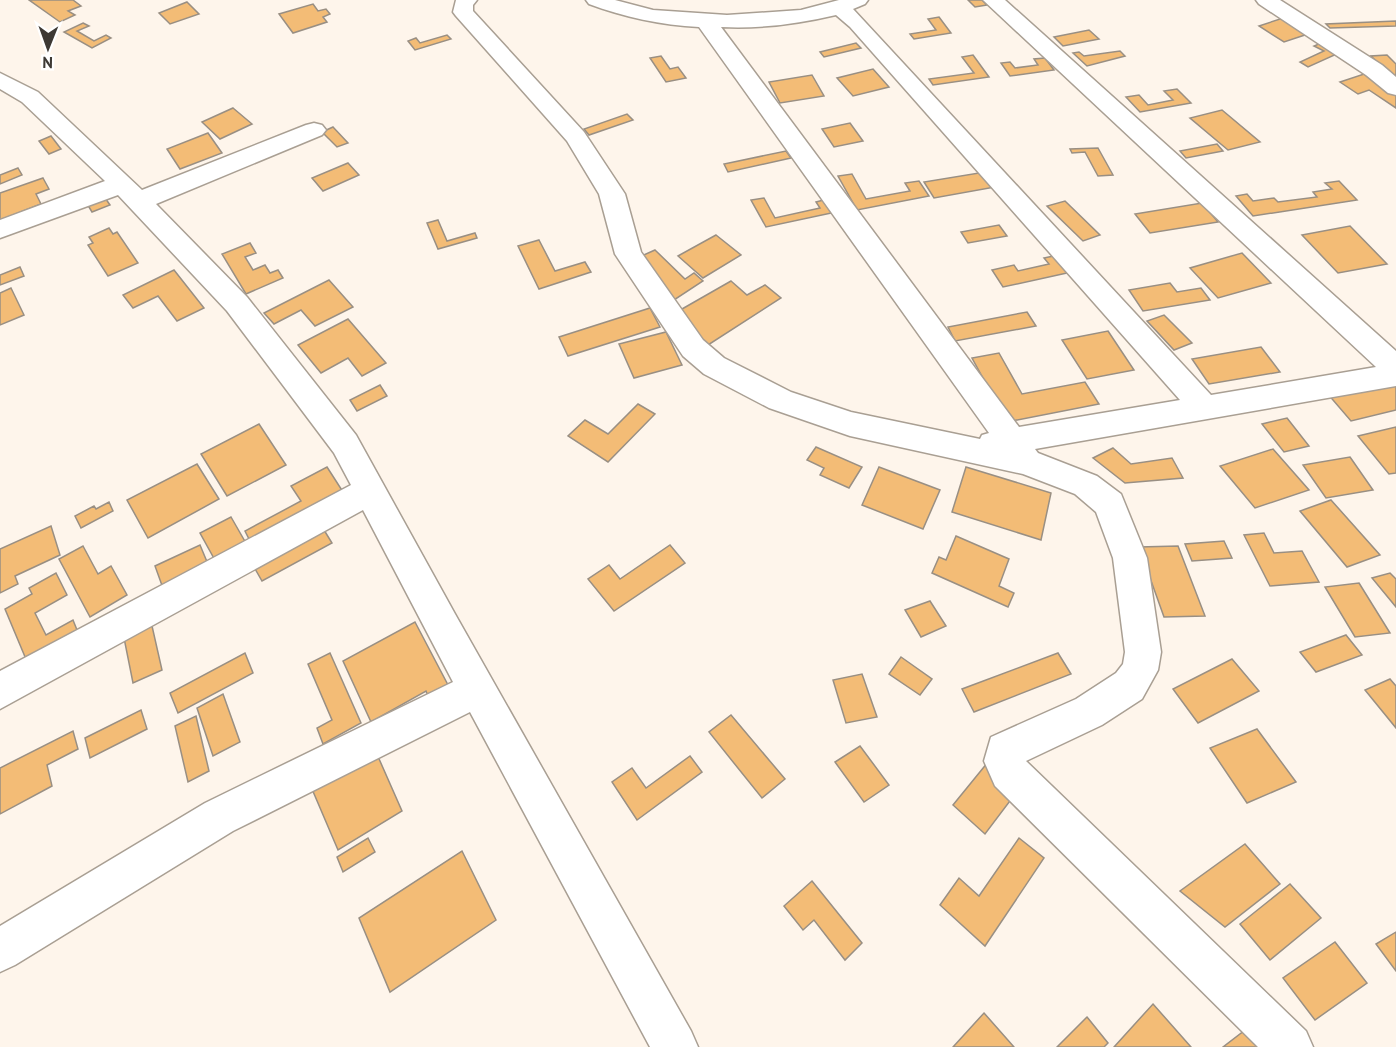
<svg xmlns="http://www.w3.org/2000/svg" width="1396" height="1047" viewBox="0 0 1396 1047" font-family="'PT Sans',sans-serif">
  <rect width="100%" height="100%" fill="#fef5eb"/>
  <g fill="#f3bc76" stroke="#998f83" stroke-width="1.5">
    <path d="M29,0H73L81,6L68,11L75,15L60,22Z"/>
    <path d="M968,0H982L987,5L975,7Z"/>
    <path d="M187,2L199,14L170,24L159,13Z"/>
    <path d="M313,4L318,11L326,9L330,14L323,17L327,22L293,33L279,14Z"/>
    <path d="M939,17L951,33L914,39L910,34L936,30L928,19Z"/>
    <path d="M1283,18L1308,34L1284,42L1259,26Z"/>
    <path d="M1396,21V26L1330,28L1326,24Z"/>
    <path d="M83,23L89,26L77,31L94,41L106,35L111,38L92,48L64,32Z"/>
    <path d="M1089,30L1099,39L1063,46L1054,37Z"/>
    <path d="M447,35L451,39L415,50L408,41L416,38L420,43Z"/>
    <path d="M856,43L861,48L824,57L820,52Z"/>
    <path d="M1321,43L1339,53L1308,67L1300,62L1324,51L1314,46Z"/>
    <path d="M1120,51L1125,56L1087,66L1073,53L1079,52L1084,56Z"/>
    <path d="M973,55L989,77L933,85L929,79L974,73L962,57Z"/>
    <path d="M1387,55L1396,64V75H1390L1371,56Z"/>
    <path d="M661,56L670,69L678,67L686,78L666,82L650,58Z"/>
    <path d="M1045,58L1054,70L1010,76L1001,63L1010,62L1015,68L1038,65L1034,59Z"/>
    <path d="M873,69L889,87L853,96L837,78Z"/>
    <path d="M1364,74L1396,94V108L1369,90L1358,94L1340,82Z"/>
    <path d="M812,75L824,96L780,103L769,82Z"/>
    <path d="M1177,89L1191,103L1140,112L1126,97L1139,95L1148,105L1173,100L1164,91Z"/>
    <path d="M233,108L252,124L220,139L202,122Z"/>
    <path d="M1222,110L1260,142L1228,150L1190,118Z"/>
    <path d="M627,114L633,120L589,135L584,129Z"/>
    <path d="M850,123L863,141L834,147L822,129Z"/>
    <path d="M333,127L348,143L337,147L322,132Z"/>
    <path d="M208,133L222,153L180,169L167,149Z"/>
    <path d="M51,136L61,149L49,154L39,141Z"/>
    <path d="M1217,144L1223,151L1186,158L1180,151Z"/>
    <path d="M1098,148L1113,175L1098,176L1085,152L1072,153L1070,149Z"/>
    <path d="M786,151L791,158L728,172L724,164Z"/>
    <path d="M348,163L359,175L323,191L312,178Z"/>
    <path d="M18,168L22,175L0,184V175Z"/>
    <path d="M985,172L995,187L934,198L924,182Z"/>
    <path d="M852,174L866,199L910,191L905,183L919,181L929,196L857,210L838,176Z"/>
    <path d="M43,178L49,189L36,194L41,204L0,220V193Z"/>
    <path d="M1339,181L1357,200L1253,216L1236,196L1247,194L1253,201L1274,198L1278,202L1317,197L1313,192L1332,189L1325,183Z"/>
    <path d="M103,195L110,205L92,212L86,202Z"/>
    <path d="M764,198L775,218L820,208L816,202L827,199L836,212L766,227L751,200Z"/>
    <path d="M1065,201L1100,235L1083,241L1047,206Z"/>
    <path d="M1202,203L1218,222L1150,233L1135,214Z"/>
    <path d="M438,220L447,241L475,233L477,238L438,249L427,223Z"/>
    <path d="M999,225L1007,236L968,243L961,232Z"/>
    <path d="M1350,226L1387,264L1338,273L1302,235Z"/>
    <path d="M109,228L113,234L117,232L138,263L108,276L88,245L93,243L89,237Z"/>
    <path d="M716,235L741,255L703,278L678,256Z"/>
    <path d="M539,240L555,271L585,262L591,272L539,289L518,246Z"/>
    <path d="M250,243L256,253L245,257L253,270L265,265L270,273L278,270L283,278L246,294L222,254Z"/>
    <path d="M655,250L685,279L694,273L703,281L674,300L637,258Z"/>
    <path d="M1242,253L1271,283L1218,298L1190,268Z"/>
    <path d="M1063,254L1076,271L1003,287L992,270L1014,265L1018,271L1049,264L1044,258Z"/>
    <path d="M20,267L24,276L0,285V275Z"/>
    <path d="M174,270L204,308L177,321L158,296L133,308L123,295Z"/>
    <path d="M329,280L353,307L315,326L301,310L274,324L264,313Z"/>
    <path d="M731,281L747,295L765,285L781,298L708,345L675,313Z"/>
    <path d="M1170,283L1177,292L1201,288L1210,300L1143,311L1129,290Z"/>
    <path d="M11,288L24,315L0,325V293Z"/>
    <path d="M650,308L660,327L568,356L559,337Z"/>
    <path d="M1027,312L1036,326L955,341L948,327Z"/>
    <path d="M1164,315L1192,343L1174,350L1147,321Z"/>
    <path d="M348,319L386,363L362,376L348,358L321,373L298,345Z"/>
    <path d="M1108,331L1134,370L1087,379L1062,340Z"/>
    <path d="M666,332L682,365L634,378L619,344Z"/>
    <path d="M1261,347L1280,372L1209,384L1192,359Z"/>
    <path d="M999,353L1022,394L1085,382L1099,404L1007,422L972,358Z"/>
    <path d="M1396,381V410L1351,421L1327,393Z"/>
    <path d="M380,385L387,396L357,411L350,400Z"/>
    <path d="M638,404L655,414L608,462L568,436L585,420L608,434Z"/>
    <path d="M1287,418L1309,446L1284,452L1262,424Z"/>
    <path d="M259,424L286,465L227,496L201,454Z"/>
    <path d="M1396,427V473L1389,474L1358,436Z"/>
    <path d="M816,447L862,467L849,488L820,475L824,468L807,460Z"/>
    <path d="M1113,448L1131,464L1172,458L1183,478L1125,483L1093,458Z"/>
    <path d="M1273,449L1309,490L1255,508L1220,466Z"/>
    <path d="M1350,457L1373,490L1326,498L1303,465Z"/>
    <path d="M197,464L219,499L148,538L127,500Z"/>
    <path d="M327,467L345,495L252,545L245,531L301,501L291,486Z"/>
    <path d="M879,467L940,490L923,529L862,505Z"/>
    <path d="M966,467L1051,493L1041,540L952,512Z"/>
    <path d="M1331,500L1380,555L1347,567L1300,511Z"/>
    <path d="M109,502L113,511L81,528L75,516L94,506L96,509Z"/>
    <path d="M231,517L247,545L216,562L200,533Z"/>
    <path d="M51,526L60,555L15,576L18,584L0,593V549Z"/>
    <path d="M324,530L332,543L262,581L254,567Z"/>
    <path d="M1264,533L1274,553L1302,551L1319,582L1270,586L1244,535Z"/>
    <path d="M956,536L1009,559L999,586L1014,593L1008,607L932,573L939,557L946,560Z"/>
    <path d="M1224,541L1232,558L1192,561L1185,544Z"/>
    <path d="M200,545L210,569L164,591L155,566Z"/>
    <path d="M670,545L685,563L614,611L588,579L609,565L620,579Z"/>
    <path d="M83,546L98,574L111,566L127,595L90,617L59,559Z"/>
    <path d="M1178,546L1205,616L1164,617L1139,547Z"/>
    <path d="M56,573L67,595L35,613L46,635L73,620L79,635L28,664L5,609L32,594L29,588Z"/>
    <path d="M1390,573L1396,579V607L1372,578Z"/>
    <path d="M1359,583L1390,633L1355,637L1325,587Z"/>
    <path d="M930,601L946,626L921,637L905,610Z"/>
    <path d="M415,622L448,685L428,696L426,691L371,722L343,661Z"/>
    <path d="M152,626L162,670L133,683L124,638Z"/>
    <path d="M1346,635L1362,655L1316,672L1300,652Z"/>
    <path d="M245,653L253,673L178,713L170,693Z"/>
    <path d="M330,653L361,723L323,744L317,728L332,720L308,664Z"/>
    <path d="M1058,653L1071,674L974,712L962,689Z"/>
    <path d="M901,657L932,679L920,695L889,674Z"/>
    <path d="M1232,659L1259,691L1198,723L1173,689Z"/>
    <path d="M862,674L877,717L846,723L833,680Z"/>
    <path d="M1390,679L1396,686V728L1365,690Z"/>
    <path d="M223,694L240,742L213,756L197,708Z"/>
    <path d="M141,710L147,729L90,758L85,738Z"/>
    <path d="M731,715L785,779L762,798L709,732Z"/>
    <path d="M196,716L209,771L188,782L175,726Z"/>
    <path d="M1257,729L1296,782L1247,803L1210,748Z"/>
    <path d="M73,731L78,749L47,765L52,786L0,814V768Z"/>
    <path d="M860,746L889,785L864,802L835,762Z"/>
    <path d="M376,752L402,811L338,850L312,789Z"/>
    <path d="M690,756L702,772L637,820L612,782L632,768L646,788Z"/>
    <path d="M988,762L1019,789L985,834L953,805Z"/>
    <path d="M368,838L375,852L343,872L337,857Z"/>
    <path d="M1019,838L1044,858L985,946L940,905L959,878L979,896Z"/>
    <path d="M1245,844L1280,884L1225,927L1180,891Z"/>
    <path d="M462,851L496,920L390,992L359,918Z"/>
    <path d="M812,881L862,943L845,960L814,920L803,930L784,906Z"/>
    <path d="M1290,884L1321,918L1270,960L1240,924Z"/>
    <path d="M1396,932V971L1376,944Z"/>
    <path d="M1335,942L1367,983L1315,1020L1283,978Z"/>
    <path d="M1153,1004L1191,1047H1114Z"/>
    <path d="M984,1013L1014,1047H953Z"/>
    <path d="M1087,1017L1108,1043L1104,1047H1057Z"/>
    <path d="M1249,1027L1264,1047H1223Z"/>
  </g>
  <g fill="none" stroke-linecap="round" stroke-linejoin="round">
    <g stroke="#a99f93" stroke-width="3">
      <g id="street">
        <path d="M456,0H477L473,5V11L584,132L625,194L641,252L703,340L724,358L791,392L851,412L980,439L982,435L989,433L699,27C661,25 624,17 589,4L586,0H615L653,10L727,15L801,10L839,0H868L865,4L853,9L1211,395L1376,367L983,0H1005L1396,351V386L1035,449L1038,453L1097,476L1121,494L1147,558L1161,652L1158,670L1142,699L1102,725L1026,761L1306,1031L1313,1047H1258L995,786L984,761L991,737L1076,699L1116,673L1123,664L1125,652L1113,558L1096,512L1075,494L1023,474L850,436L769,408L704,374L683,356L615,254L599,194L567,141L456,16L453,12ZM836,15L850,27L1180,400L1019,427L721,27C759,29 798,24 836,15Z"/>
        <path d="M1256,0H1280L1382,65L1396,77V95L1388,93L1366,75L1259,4Z"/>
        <path d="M0,73L38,92L142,190L306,125L314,123L322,125L326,130L322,135L156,204L247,297L356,435L455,614L691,1031L698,1047H650L470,712L233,831L15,965L0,972V926L205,803L453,682L363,510L0,709V671L351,485L334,453L227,311L118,195L0,238V220L105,181L22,102L0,89Z"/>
      </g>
    </g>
    <use href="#street" fill="#fff" fill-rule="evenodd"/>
  </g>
  <g transform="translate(48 48) rotate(181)" stroke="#ffffff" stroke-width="4.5" paint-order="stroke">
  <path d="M0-4.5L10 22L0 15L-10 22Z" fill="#3d3934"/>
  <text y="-9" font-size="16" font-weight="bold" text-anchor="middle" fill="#3d3934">N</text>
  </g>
</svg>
